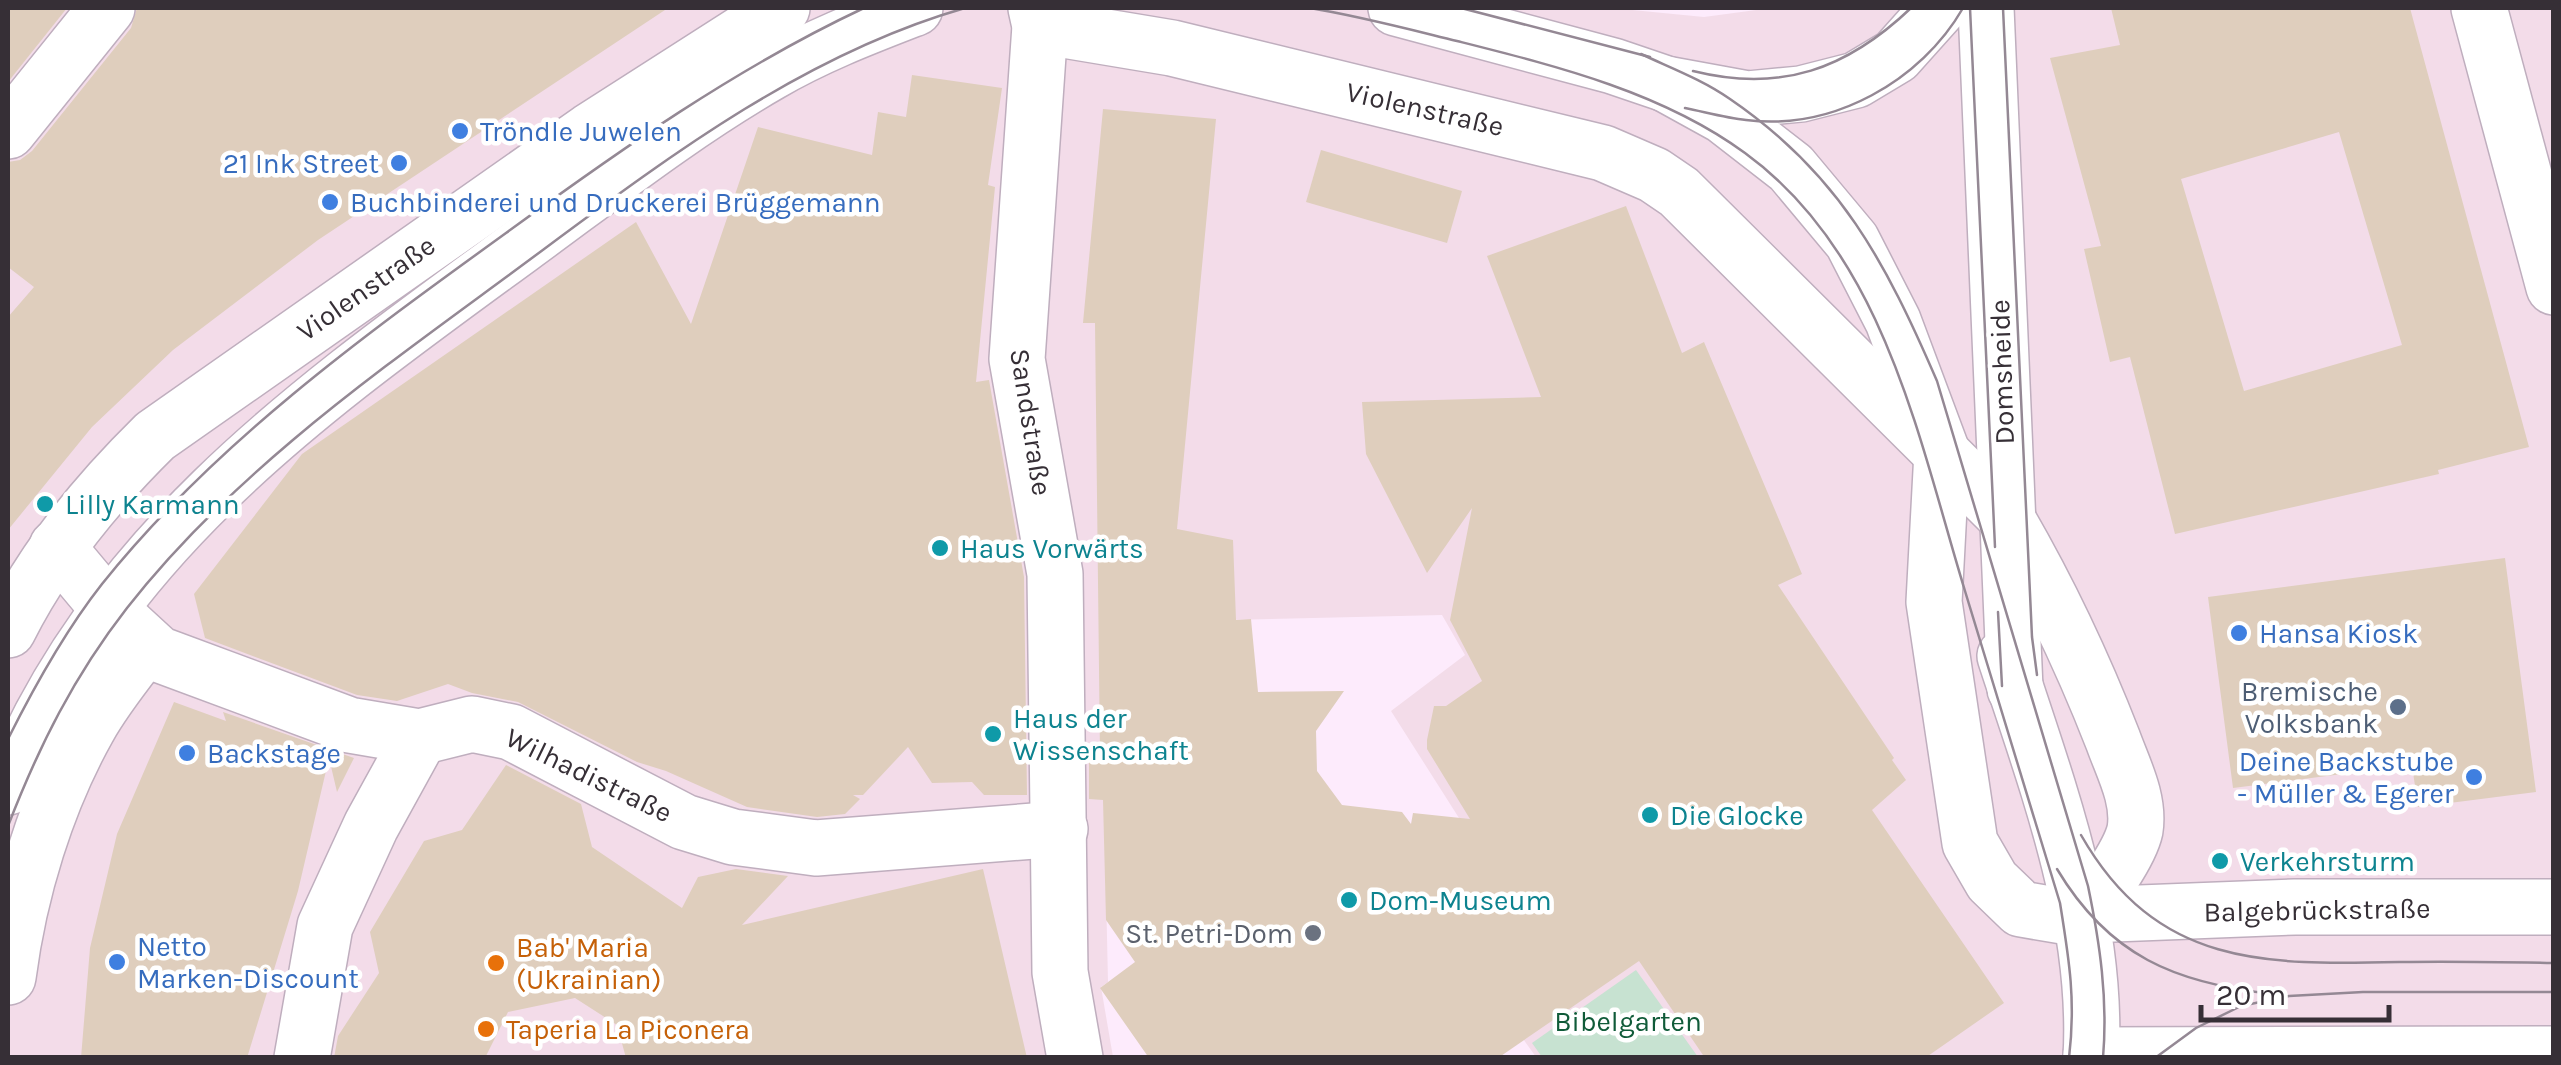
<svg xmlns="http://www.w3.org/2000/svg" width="2561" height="1065" viewBox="0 0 2561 1065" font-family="Karla,sans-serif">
  <rect width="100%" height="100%" fill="#fdebfc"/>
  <path fill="#f3dce9" d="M8,8H1612L1704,17L1771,8H2550L2554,18L2553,1057H1536L1396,861L1459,818L1391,711L1465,655L1442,615L1100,623L1108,982L1101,987L1113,1057H8Z"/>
  <path fill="#c7e2d1" d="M1636,970L1698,1057H1542L1532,1043Z"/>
  <g fill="#dfcebd" fill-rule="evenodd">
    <path d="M8,8H67L8,82Z"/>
    <path d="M137,8H668L318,240L173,350L92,427L8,530V317L34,287L8,267V162L20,160L32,151L131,28Z"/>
    <path d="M2111,8H2410L2529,447L2438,470L2439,474L2175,534L2130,357L2110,362L2084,249L2101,246L2050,58L2120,45ZM2339,132L2402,345L2244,391L2181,179Z"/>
    <path d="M912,75L1002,88L988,185L995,187L976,382L989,380L1024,577L1027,795H984L972,782L932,783L908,747L863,795H853L860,799L845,814L817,817L747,807L666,771L637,762L518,702L472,693L448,684L397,701L357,695L205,638L194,594L302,454L636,222L691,324L758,127L872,155L878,112L906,117Z"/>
    <path d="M1103,109L1216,119L1177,529L1233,540L1236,620L1251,619L1258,692L1344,691L1316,731L1317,771L1342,805L1402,812L1411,824L1413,813L1470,819L1427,749V740L1434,706H1446L1482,681L1450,620L1472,508L1427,573L1366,454L1362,402L1541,397L1487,256L1626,206L1682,353L1704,342L1802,574L1778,585L1894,758L1892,760L1906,780L1872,810L2004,1003L1925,1058H1705L1639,961L1498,1058H1149L1100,988L1135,962L1106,920L1103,800L1089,799V756L1100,755L1095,323H1083Z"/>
    <path d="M1321,150L1462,191L1447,243L1306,202Z"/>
    <path d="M2505,558L2536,792L2418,807L2412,765L2233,788L2208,597Z"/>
    <path d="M174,702L226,721L223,712L354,758L337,792L329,758L298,891L247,1058H81L90,948L117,834Z"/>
    <path d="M506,765L581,804L592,847L682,908L698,877L736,869L788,876L742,925L983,869L1027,1058H626L617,1025L575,998L508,1012L485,1058H334L338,1036L379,973L370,932L424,841L462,830Z"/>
  </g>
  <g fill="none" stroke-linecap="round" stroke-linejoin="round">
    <g stroke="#bfaebe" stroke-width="58">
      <g id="minor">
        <path d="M1036,8L1040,26L1017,359L1055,574L1060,972L1075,1058"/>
        <path d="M1396,8L1613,66L1666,84L1748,99L1801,94L1856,80L1896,56L1939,8"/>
        <path d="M1986,8L2015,689"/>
        <path d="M2479,8L2554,287"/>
        <path d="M1040,26L1172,48L1603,153L1654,175L1679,192L2006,517C2048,589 2083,663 2113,740C2123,768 2140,799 2135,830C2130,853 2098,899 2081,915"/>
        <path d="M1666,84L1724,116L1791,168L1852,241L1893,321L1942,452L1934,602L1970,843L1992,881L2021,909L2062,916L2295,907H2554"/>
        <path d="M8,131L107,8"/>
        <path d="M57,547L108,608L158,654L349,725L420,737L472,724L511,732L684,822L733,837L816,848L1060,829"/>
        <path d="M8,630C45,556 96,494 155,436L590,131L782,8"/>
        <path d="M2005,656C2047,785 2099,920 2091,1058"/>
        <path d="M8,787C110,539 312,399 521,246C602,187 683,123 770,73C816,46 866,27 915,8"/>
        <path d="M8,977C19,892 46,803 88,728C104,699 126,672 146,646"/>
        <path d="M2091,1055L2554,1054"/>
        <path d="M302,1058L325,926L371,826L420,737"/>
      </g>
    </g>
    <use href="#minor" stroke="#fff" stroke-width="55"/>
    <g stroke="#948894" stroke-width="2.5">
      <path d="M1310,8C1359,16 1408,29 1457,41C1556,66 1662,92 1745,153C1884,254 1918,437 1965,591C1997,695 2029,799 2060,903C2069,959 2076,1000 2069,1058"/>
      <path d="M1461,8L1650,57"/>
      <path d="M1970,8L1995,547"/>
      <path d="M2003,8L2032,637L2037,675"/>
      <path d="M1641,54C1671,68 1703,80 1730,99C1840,174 1886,263 1937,381L2088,886C2100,944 2108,999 2103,1058"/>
      <path d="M1693,71C1781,93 1847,69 1911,8"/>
      <path d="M1685,108C1705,112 1726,118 1746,120C1833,131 1921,81 1963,8"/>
      <path d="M1998,612L2002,686"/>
      <path d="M8,739C35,685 65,631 102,584C214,444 362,337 506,233C620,150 736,68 864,8"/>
      <path d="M8,826C39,746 74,676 127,608C232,474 373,375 509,275C650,171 794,57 965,8"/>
      <path d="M2081,835C2157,968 2266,965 2401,962C2452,961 2503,962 2554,963"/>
      <path d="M2057,869C2109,956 2175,983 2272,994"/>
      <path d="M2155,1058L2196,1028L2241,1006L2289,996L2363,992H2554"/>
    </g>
  </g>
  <g fill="#3f7fe0" stroke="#fff" stroke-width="4">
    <circle cx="460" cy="131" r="10"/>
    <circle cx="399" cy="163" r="10"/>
    <circle cx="330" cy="202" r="10"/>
    <circle cx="2239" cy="633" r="10"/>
    <circle cx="187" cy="753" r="10"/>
    <circle cx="2474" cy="777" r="10"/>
    <circle cx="117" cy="962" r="10"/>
  </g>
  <g fill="#0f9aa8" stroke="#fff" stroke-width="4">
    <circle cx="45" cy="504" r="10"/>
    <circle cx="940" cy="548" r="10"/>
    <circle cx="993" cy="734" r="10"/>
    <circle cx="1650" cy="815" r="10"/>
    <circle cx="2220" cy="861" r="10"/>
    <circle cx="1349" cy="900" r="10"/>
  </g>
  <circle fill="#5c6f8a" stroke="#fff" stroke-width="4" cx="2398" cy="707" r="10"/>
  <circle fill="#6b7280" stroke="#fff" stroke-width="4" cx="1313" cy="933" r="10"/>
  <g fill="#e8710a" stroke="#fff" stroke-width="4">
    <circle cx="496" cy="963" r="10"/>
    <circle cx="486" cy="1029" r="10"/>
  </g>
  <g text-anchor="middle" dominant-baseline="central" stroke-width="9" stroke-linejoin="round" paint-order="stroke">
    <g font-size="28" fill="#362f36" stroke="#fff">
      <text transform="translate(1425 109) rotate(13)">Violenstraße</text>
      <text transform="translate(366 288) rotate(-35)">Violenstraße</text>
      <text transform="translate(2002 372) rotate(-92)">Domsheide</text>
      <text transform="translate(1031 422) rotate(81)">Sandstraße</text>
      <text transform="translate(589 775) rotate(26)">Wilhadistraße</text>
      <text transform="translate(2317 910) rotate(-1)">Balgebrückstraße</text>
    </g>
    <g font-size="28" fill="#366cbe" stroke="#fff" text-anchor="start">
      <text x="480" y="131">Tröndle Juwelen</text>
      <text x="379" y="163" text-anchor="end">21 Ink Street</text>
      <text x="350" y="202">Buchbinderei und Druckerei Brüggemann</text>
      <text x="2259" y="633">Hansa Kiosk</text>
      <text x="207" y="753">Backstage</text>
      <text x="2454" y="761" text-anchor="end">Deine Backstube<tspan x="2454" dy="32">- Müller &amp; Egerer</tspan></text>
      <text x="137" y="946">Netto<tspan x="137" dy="32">Marken-Discount</tspan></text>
    </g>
    <g font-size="28" fill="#0d838f" stroke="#fff" text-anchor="start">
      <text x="65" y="504">Lilly Karmann</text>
      <text x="960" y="548">Haus Vorwärts</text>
      <text x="1013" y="718">Haus der<tspan x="1013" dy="32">Wissenschaft</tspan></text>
      <text x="1670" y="815">Die Glocke</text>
      <text x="2240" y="861">Verkehrsturm</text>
      <text x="1369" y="900">Dom-Museum</text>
    </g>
    <g font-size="28" fill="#4e5e75" stroke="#fff" text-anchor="end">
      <text x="2378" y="691">Bremische<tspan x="2378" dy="32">Volksbank</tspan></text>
    </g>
    <g font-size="28" fill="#5b616d" stroke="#fff" text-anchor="end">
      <text x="1293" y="933">St. Petri-Dom</text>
    </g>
    <g font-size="28" fill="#c56008" stroke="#fff" text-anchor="start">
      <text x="516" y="947">Bab' Maria<tspan x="516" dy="32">(Ukrainian)</tspan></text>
      <text x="506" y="1029">Taperia La Piconera</text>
    </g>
    <g font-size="28" fill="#105b39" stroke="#fff">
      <text x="1628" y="1021">Bibelgarten</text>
    </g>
  </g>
  <rect width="2561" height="1065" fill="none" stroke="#362f36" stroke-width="20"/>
  <path d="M2201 1005v15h188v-15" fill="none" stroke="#362f36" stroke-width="5"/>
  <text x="2216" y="1005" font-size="30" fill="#362f36" stroke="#ffffff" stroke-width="8" paint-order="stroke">20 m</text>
</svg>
